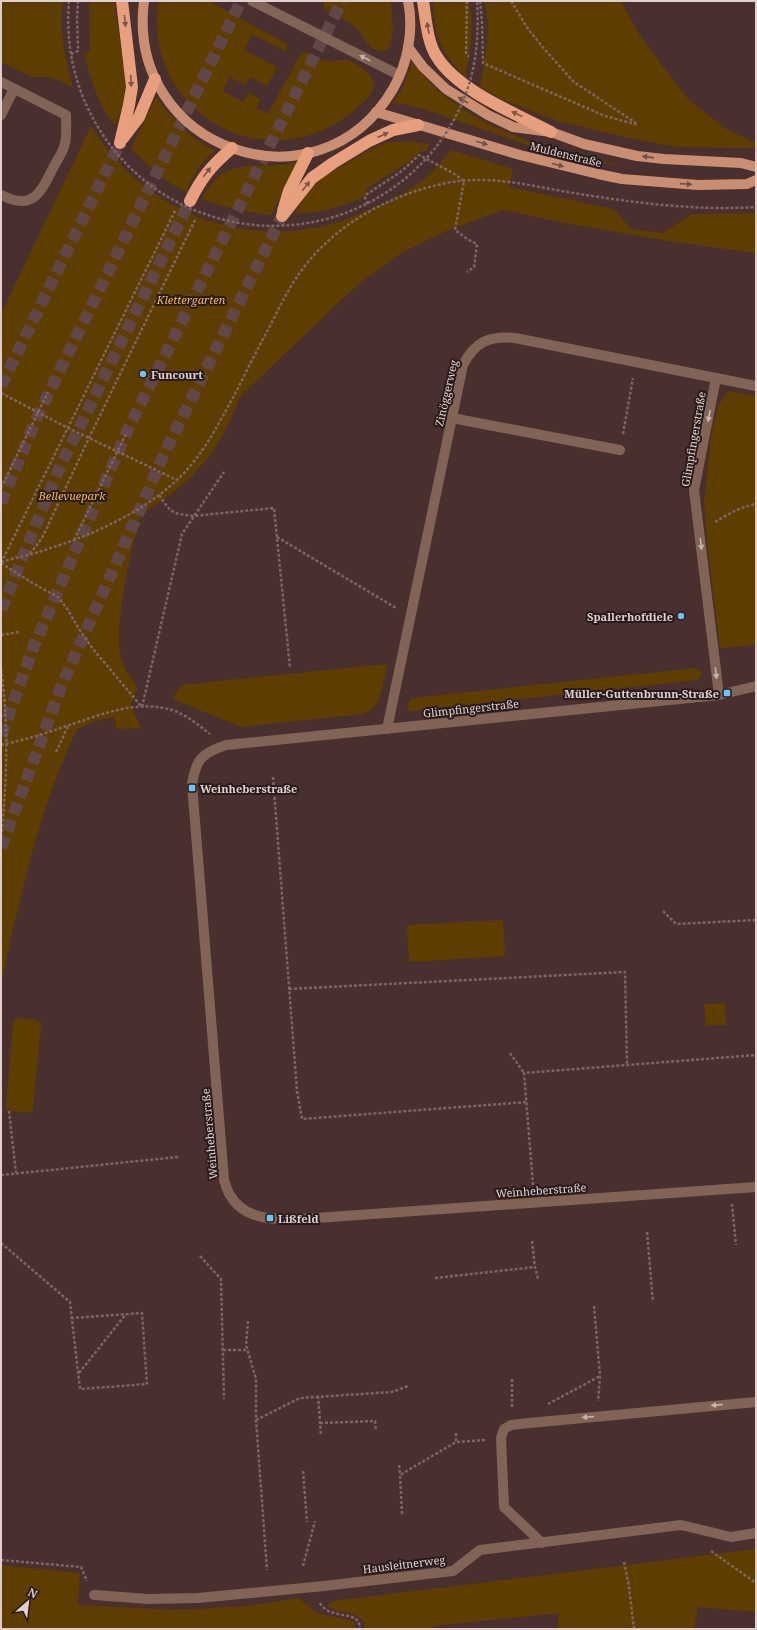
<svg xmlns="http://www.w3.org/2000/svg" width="757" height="1630" viewBox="0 0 757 1630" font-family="'Noto Serif',serif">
  <rect width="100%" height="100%" fill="#4a2f2f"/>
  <g fill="#5e3d00">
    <path d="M1,1H63C59,31 65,59 73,88L51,77H32L1,62Z"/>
    <path d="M89,1H114L126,81L123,105L115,125C98,107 91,78 84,54L89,52L90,47Z"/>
    <path d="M159,1H211L214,4L287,44V48L285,51L252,34L244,50L277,67L267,86L250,77L245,85L230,77L223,91L243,102L248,93L261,99L256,108L268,114L301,53C310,51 317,60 326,61C334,62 345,58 352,62C360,66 372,74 374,83C375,92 364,102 358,107C307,154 229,152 184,97C161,70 153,35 159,1Z"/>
    <path d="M324,1H391L393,31L389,49C367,57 367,36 354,26C347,20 336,16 327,11L324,8Z"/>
    <path d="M432,1H469C474,27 471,52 465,77C438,49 437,39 432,1Z"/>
    <path d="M485,1H621L640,36L688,99L726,129L756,143V148L677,147L623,137L557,121L504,100L480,87L486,52L488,26Z"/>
    <path d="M412,62C423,75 433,87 446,97C499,139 568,153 632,168L573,158L527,145L426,110L408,105L393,103L404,85Z"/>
    <path d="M156,97C172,119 190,138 215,151C198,164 195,173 186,192C164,182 147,165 131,148Z"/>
    <path d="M91,126C142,210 239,250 335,223C344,221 354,216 363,212C387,203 411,191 431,173C438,166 444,158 451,150L513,169L509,187L614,209L631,229L663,233L692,214L756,213V253L674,242L564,223L503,210L446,231L401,253L361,282L338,303L241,396L224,433L211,454L192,476L171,494L140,516C132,547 110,636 123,664C126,672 133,680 138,688L131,705L141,728L116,729L115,717L98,720L77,729C39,809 20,897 1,983V314Z"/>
    <path d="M407,141L430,144L426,151H421L410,161L366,189L367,195C344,207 319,213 294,214L311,188L323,177L369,150L385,143Z"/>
    <path d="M298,162L271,215C246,213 224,207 201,199C229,151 254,172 298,162Z"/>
    <path d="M728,391L756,396V645L720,648L707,542L704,501L712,429L718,406Z"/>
    <path d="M387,664C384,676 382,701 372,709C370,711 366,712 363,714L241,727L172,699L181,685Z"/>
    <path d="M696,668L703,672L698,680L408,711L407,705L412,698Z"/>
    <path d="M503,920L505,956L409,962L407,925Z"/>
    <path d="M725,1003L726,1025L706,1026L704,1004Z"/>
    <path d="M17,1018L37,1020L41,1024L33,1110L29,1113L9,1111L6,1107L13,1022Z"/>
    <path d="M756,1549V1612L698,1607L694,1629H557L559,1613L434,1626L433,1629H363L365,1623C354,1609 340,1615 327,1606L333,1601Z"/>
    <path d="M1,1565L80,1573L78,1605L179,1610L247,1606L298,1598L317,1613L353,1621L355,1624L352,1629H1Z"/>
  </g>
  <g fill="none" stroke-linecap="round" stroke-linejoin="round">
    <g stroke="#614747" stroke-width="12" stroke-dasharray="12 6" stroke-linecap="butt">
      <path d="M1,386L120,143"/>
      <path d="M1,503L40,411L241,1"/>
      <path d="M1,610L58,471L190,201"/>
      <path d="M1,736L33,648L129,427L342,1"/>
      <path d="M1,848L61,687L145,498L164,454L282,216"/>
    </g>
    <g stroke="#7d6565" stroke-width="2.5" stroke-dasharray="3 2" stroke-linecap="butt">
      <path d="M467,1L466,53L469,57"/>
      <path d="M480,1L482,23L483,63L605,116L638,125"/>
      <path d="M511,1L528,29L546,51L574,82L636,123"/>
      <path d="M71,54L78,51V48L77,18L78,1"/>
      <path d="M368,204L365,198L367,194L402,171L419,155L453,173L464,181L455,230L467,239L477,244L474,267L467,272"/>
      <path d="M1,393L68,428L177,480"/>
      <path d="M623,434L633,378"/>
      <path d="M1,488L48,392"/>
      <path d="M159,495C171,513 172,514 194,516L274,508L290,668"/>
      <path d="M715,522C728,514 741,507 756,504"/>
      <path d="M277,537L396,608"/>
      <path d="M74,540L127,432"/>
      <path d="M30,554L42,538L89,438L196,218"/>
      <path d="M1,562C18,557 35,554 51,548C97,533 148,510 183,474C206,450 220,421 236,392C247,370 258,348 270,326C281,304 292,281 308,262C342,221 391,195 442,184C490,173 533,187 580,194C635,203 701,211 756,207"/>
      <path d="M1,563L176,209"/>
      <path d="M1,563L34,584L58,597L68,610L77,626L93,649L141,706"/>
      <path d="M1,635L19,632"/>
      <path d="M1,669C9,725 7,781 1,838"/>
      <path d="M142,707L182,534L224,472"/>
      <path d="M1,745C23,740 45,734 66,726C98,716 133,700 168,709C183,712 197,724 210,734"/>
      <path d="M56,752L68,726"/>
      <path d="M273,777L297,1091L302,1119L527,1102"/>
      <path d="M663,911L676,924L756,920"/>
      <path d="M289,989L625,972L627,1065"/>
      <path d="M510,1053L524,1073"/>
      <path d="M9,1111L16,1173"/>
      <path d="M1,1175L178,1157"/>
      <path d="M533,1185L524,1073L756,1055"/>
      <path d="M732,1204L736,1245"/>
      <path d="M647,1232L653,1302"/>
      <path d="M532,1241L535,1267L538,1279"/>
      <path d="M1,1243L70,1302L80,1389L147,1384L142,1313L73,1318"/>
      <path d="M200,1256L221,1279L224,1399"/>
      <path d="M435,1278L535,1267"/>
      <path d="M594,1306L600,1376L598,1401"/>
      <path d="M248,1321L246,1345L256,1379V1420L267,1570"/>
      <path d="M223,1350H247"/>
      <path d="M79,1373L126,1314"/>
      <path d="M512,1379V1408"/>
      <path d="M318,1396L321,1435"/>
      <path d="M548,1404L600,1376"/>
      <path d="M256,1420L300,1398L392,1392L408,1386"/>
      <path d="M320,1423L375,1421L376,1431"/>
      <path d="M456,1433V1442"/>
      <path d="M399,1465L400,1475"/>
      <path d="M303,1471L307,1522"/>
      <path d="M402,1514L400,1475L456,1442L485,1440"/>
      <path d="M711,1551L756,1583"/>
      <path d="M1,1560L81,1567L87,1581"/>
      <path d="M624,1562L629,1587L634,1629"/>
      <path d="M303,1566L315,1521"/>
      <path d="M320,1603C329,1621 363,1609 359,1629"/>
    </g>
    <g stroke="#826457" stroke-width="10">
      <path d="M252,1L399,75"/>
      <path d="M1,82L66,115C66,124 67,134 65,143C64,151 57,160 53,168C40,194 32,211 1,195"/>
      <path d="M1,115L14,89"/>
      <path d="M716,378L694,490L719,695"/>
      <path d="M452,418L620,450"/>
      <path d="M756,686L719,695L226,745C202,753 196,759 192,784L224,1180C226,1185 227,1191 230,1195C247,1225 287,1219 316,1218L756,1187"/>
      <path d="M387,729L463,365C475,342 489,335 515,338L756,386"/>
      <path d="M542,1543L504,1507L501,1438L504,1429L511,1425L529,1423L756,1402"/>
      <path d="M94,1595L148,1599L198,1598L324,1586L453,1571L480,1550L681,1525L731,1537L756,1533"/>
    </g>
    <g stroke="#ca8f73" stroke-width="10">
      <path d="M144,1C125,149 318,217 393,89C408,63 414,30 408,1"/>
      <path d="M408,47L423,67L446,89L488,115L513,127L551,132L584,144L637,156L664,159L741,163L756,167"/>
      <path d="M376,112L520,155L598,174L622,179L698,185L747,184L756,180"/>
    </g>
    <g stroke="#e79f7e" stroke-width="12">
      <path d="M423,1C426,19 427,42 437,57C458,91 517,114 551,132"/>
      <path d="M123,138L139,117L155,79"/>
      <path d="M120,143L129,105L132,87L122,1"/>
      <path d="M190,201C202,177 211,166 232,148"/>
      <path d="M283,211L289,191L308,153"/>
      <path d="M282,216L312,178L333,163L369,141L393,130L418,125"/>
    </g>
    <path stroke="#7d6565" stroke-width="2.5" stroke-dasharray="3 2" stroke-linecap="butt" d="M69,1C65,48 76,93 101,132C126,171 164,201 208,215C311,250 425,198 465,96C477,65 479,33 477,1"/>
  </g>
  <defs><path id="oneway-solid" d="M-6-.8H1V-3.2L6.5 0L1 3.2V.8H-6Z"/></defs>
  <g fill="#7e5648">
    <use href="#oneway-solid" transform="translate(125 21) rotate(84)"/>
    <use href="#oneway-solid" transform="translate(428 28) rotate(-101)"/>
    <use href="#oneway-solid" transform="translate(131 81) rotate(87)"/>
    <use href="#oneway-solid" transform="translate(517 114) rotate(-154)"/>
    <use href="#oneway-solid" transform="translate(383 135) rotate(-24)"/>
    <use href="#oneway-solid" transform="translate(207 172) rotate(-52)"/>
    <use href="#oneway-solid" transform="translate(306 186) rotate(-51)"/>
  </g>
  <g fill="#c9b4b0">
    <use href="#oneway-solid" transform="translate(365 58) rotate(-153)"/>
    <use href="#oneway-solid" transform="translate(709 416) rotate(101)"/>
    <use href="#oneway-solid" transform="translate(701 544) rotate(83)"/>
    <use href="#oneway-solid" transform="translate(716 673) rotate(83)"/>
    <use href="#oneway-solid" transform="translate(717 1405) rotate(175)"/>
    <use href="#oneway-solid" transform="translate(588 1417) rotate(175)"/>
  </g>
  <g fill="#714f43">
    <use href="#oneway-solid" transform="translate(463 100) rotate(-149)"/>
    <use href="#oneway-solid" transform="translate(482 143) rotate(17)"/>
    <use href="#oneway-solid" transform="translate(648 157) rotate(-172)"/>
    <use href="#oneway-solid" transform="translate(558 165) rotate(15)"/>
    <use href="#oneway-solid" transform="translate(686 184) rotate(4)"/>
  </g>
  <g fill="#6dc2f3" stroke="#281b1b" stroke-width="1.5">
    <circle cx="143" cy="374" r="4"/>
    <circle cx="681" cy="616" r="4"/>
    <rect x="723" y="689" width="8" height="8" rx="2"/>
    <rect x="188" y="784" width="8" height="8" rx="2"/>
    <rect x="266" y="1214" width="8" height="8" rx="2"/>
  </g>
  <g text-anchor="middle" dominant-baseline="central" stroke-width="4" stroke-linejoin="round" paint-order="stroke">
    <g font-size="11" fill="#e1cece" stroke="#281b1b">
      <text transform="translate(566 154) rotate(14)">Muldenstraße</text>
      <text transform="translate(446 393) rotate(-77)">Zinöggerweg</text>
      <text transform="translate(693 439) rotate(-80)">Glimpfingerstraße</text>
      <text transform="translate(471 708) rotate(-6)">Glimpfingerstraße</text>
      <text transform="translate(209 1134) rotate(-95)">Weinheberstraße</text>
      <text transform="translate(541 1190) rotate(-4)">Weinheberstraße</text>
      <text transform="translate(404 1564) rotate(-7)">Hausleitnerweg</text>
    </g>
    <g font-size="11" font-style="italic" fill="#f5b860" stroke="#281b1b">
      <text x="191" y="299">Klettergarten</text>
      <text x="72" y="495">Bellevuepark</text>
    </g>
    <g font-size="11" font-weight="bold" fill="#e1cece" stroke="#281b1b" text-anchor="start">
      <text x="151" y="374">Funcourt</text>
      <text x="673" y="616" text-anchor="end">Spallerhofdiele</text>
      <text x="719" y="693" text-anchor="end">Müller-Guttenbrunn-Straße</text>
      <text x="200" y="788">Weinheberstraße</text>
      <text x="278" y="1218">Lißfeld</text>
    </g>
  </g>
  <rect width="757" height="1630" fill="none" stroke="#e1cece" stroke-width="4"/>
  <g transform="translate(28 1602) rotate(28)" stroke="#281b1b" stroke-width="3" paint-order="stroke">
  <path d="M0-3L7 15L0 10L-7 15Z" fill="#e1cece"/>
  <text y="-6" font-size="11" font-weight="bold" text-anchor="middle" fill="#e1cece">N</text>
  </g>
</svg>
